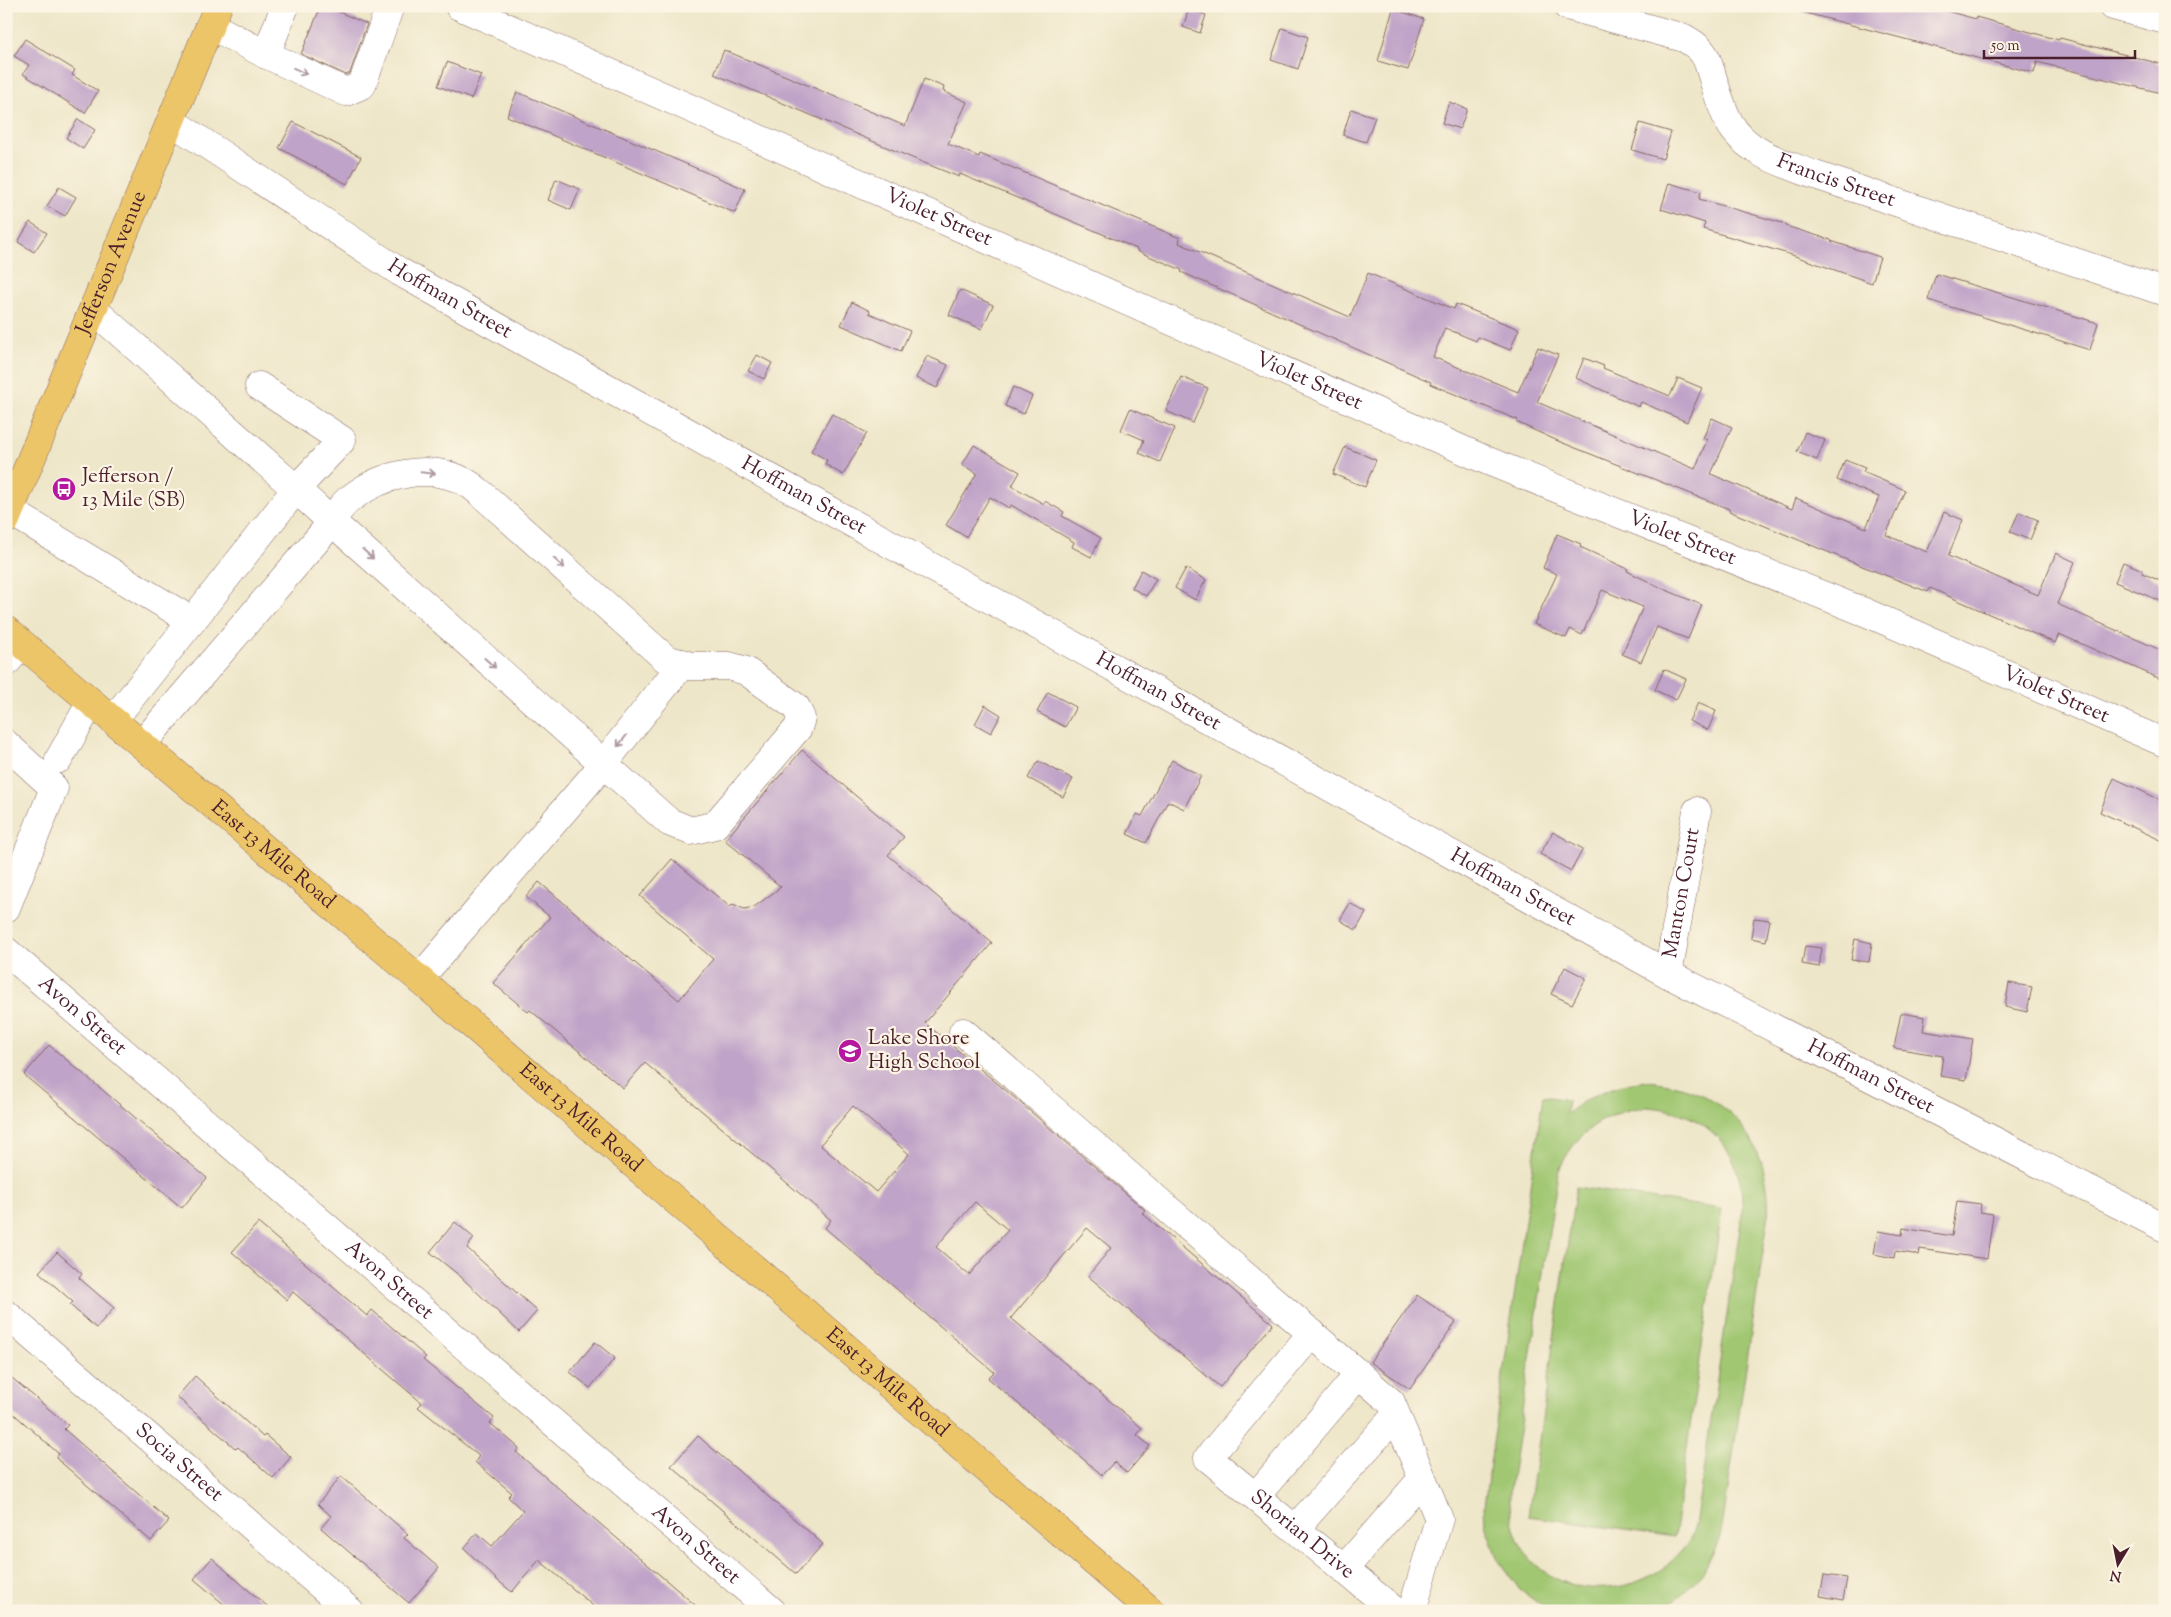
<svg xmlns="http://www.w3.org/2000/svg" width="2171" height="1617" viewBox="0 0 2171 1617" font-family="'Sorts Mill Goudy',serif">
  <rect width="100%" height="100%" fill="#fcf5e5"/>
  <filter id="ink" filterUnits="userSpaceOnUse"><feTurbulence type="fractalNoise" baseFrequency=".02" numOctaves="2"/><feDisplacementMap in="SourceGraphic" scale="10" xChannelSelector="R" yChannelSelector="G"/><feConvolveMatrix kernelMatrix="1 2 1 2 8 2 1 2 1" color-interpolation-filters="sRGB"/></filter>
  <filter id="wash" filterUnits="userSpaceOnUse"><feTurbulence type="fractalNoise" baseFrequency=".0096" numOctaves="4" result="noise"/><feDisplacementMap in="SourceGraphic" scale="20" xChannelSelector="R" yChannelSelector="G"/><feGaussianBlur stdDeviation="1.12" result="paint"/><feColorMatrix in="noise" values="0 0 0 0 0 0 0 0 0 0 0 0 0 0 0 0 0 1.4 0 .05"/><feComposite in="paint" operator="in"/></filter>
  <g filter="url(#wash)">
    <rect width="100%" height="100%" fill="#eee6c8"/>
    <g fill="#a1c772" stroke="#76734e" fill-rule="evenodd">
      <path d="M1647,1081C1725,1087 1773,1140 1768,1219L1723,1522L1719,1540L1702,1574L1676,1600L1660,1611H1549L1520,1590L1498,1560L1485,1525L1484,1506L1543,1096L1568,1100L1566,1114C1591,1094 1616,1084 1647,1081ZM1647,1107C1709,1111 1746,1153 1742,1215L1694,1532C1651,1617 1504,1608 1510,1491L1558,1173C1574,1133 1605,1111 1647,1107Z"/>
      <path d="M1576,1187L1722,1209L1674,1537L1528,1516Z"/>
    </g>
    <g id="blocks">
      <g fill="#c0a3c8" fill-rule="evenodd">
        <path d="M321,6H325L367,24L350,73L346,75L301,54Z"/>
        <path d="M1803,6H1928L1976,19V17L2059,40L2060,38L2165,65V94L2037,62L2034,73L1802,12Z"/>
        <path d="M1189,9L1206,15L1200,33L1183,27Z"/>
        <path d="M1393,9L1424,19L1408,70L1378,61Z"/>
        <path d="M1282,28L1308,37L1298,69L1271,60Z"/>
        <path d="M25,39L75,70L72,75L98,91L85,113L23,74L29,65L14,56Z"/>
        <path d="M724,50L905,126L924,79L944,87L943,91L967,102L948,144L979,157L980,154L1180,238L1179,243L1350,317L1368,273L1454,309L1456,304L1519,329L1510,350L1478,337L1476,341L1445,328L1433,357L1518,392L1538,347L1558,355L1537,402L1695,469L1707,440L1703,438L1712,418L1732,427L1711,474L1792,509L1796,498L1866,528L1879,497L1837,480L1845,460L1865,468L1863,472L1905,490L1886,535L1927,552L1944,512L1963,520L1948,556L2038,595L2056,553L2075,562L2057,604L2165,652V681L2059,634L2055,643L1930,588L1928,592L1847,560L1729,511V509L1558,441L1516,422L1518,420L1430,384L1431,382L1181,272L1182,270L1137,251V249L1098,232L960,174L959,177L917,160L714,74Z"/>
        <path d="M447,62L481,75L471,99L438,86Z"/>
        <path d="M517,92L745,189L735,213L507,116Z"/>
        <path d="M1449,102L1467,109L1460,129L1442,123Z"/>
        <path d="M1351,109L1375,117L1366,142L1343,135Z"/>
        <path d="M78,119L95,130L83,149L66,138Z"/>
        <path d="M293,122L361,157L347,184L279,148Z"/>
        <path d="M1640,123L1671,132L1663,159L1632,150Z"/>
        <path d="M556,179L580,189L571,210L548,200Z"/>
        <path d="M1669,183L1701,192L1699,199L1786,224V226L1831,240V241L1880,257L1872,283L1792,255L1703,229L1705,223L1661,209Z"/>
        <path d="M59,187L76,197L65,216L47,206Z"/>
        <path d="M30,222L47,233L34,252L18,242Z"/>
        <path d="M1936,274L2098,323L2090,350L1928,300Z"/>
        <path d="M960,290L993,305L982,329L949,315Z"/>
        <path d="M852,302L870,311L869,313L910,331L901,351L841,325Z"/>
        <path d="M757,355L772,363L764,379L748,371Z"/>
        <path d="M927,356L948,365L937,388L916,378Z"/>
        <path d="M1584,358L1604,366L1603,368L1670,396L1678,378L1702,388L1687,422L1641,402L1639,407L1576,378Z"/>
        <path d="M1181,377L1208,388L1193,423L1166,411Z"/>
        <path d="M1013,387L1032,396L1024,414L1005,406Z"/>
        <path d="M1130,409L1175,428L1160,462L1139,453L1144,440L1121,430Z"/>
        <path d="M832,414L867,433L843,475L825,464L827,460L811,451Z"/>
        <path d="M1805,432L1825,440L1817,460L1797,452Z"/>
        <path d="M974,445L1020,472L1012,486L1044,504L1045,501L1064,512L1062,516L1101,538L1091,557L1072,547L1074,542L1011,505L1009,508L990,497L966,537L946,525L977,473L962,465Z"/>
        <path d="M1345,447L1376,460L1365,487L1333,474Z"/>
        <path d="M2019,512L2038,520L2030,540L2010,532Z"/>
        <path d="M1557,534L1581,544L1580,547L1628,569L1627,571L1666,590L1702,605L1688,639L1657,627L1641,662L1622,654L1643,607L1602,590L1582,635L1570,629L1566,638L1534,624L1557,574L1543,568Z"/>
        <path d="M2123,562L2143,570L2142,573L2165,583V603L2115,582Z"/>
        <path d="M1186,568L1206,580L1195,600L1175,588Z"/>
        <path d="M1141,570L1156,579L1146,596L1132,588Z"/>
        <path d="M1664,669L1686,679L1676,700L1655,690Z"/>
        <path d="M1048,692L1076,707L1065,727L1037,712Z"/>
        <path d="M1698,703L1716,711L1708,730L1689,721Z"/>
        <path d="M985,705L1001,715L991,733L975,724Z"/>
        <path d="M802,750L904,837L888,855L992,943L925,1023L1016,1099L1145,1210L1142,1213L1273,1324L1220,1387L1088,1276L1111,1248L1087,1228L1011,1318L1142,1428L1137,1435L1150,1446L1127,1473L1114,1462L1102,1475L988,1378L994,1372L825,1228L831,1220L645,1063L623,1088L530,1010L528,1012L493,983L550,917L526,897L539,882L679,1000L713,959L640,896L672,859L730,907L733,904L744,909L754,907L781,887L725,840ZM853,1106L909,1154L876,1192L820,1145ZM975,1202L1008,1230L969,1275L936,1247Z"/>
        <path d="M1172,760L1201,776L1184,809L1168,801L1146,843L1127,834L1137,814L1142,816Z"/>
        <path d="M1038,761L1073,779L1063,797L1028,778Z"/>
        <path d="M2114,778L2165,802V842L2100,812Z"/>
        <path d="M1553,832L1583,849L1571,871L1540,854Z"/>
        <path d="M1350,903L1366,913L1356,930L1340,920Z"/>
        <path d="M1754,918L1770,920L1766,941L1751,938Z"/>
        <path d="M1855,939L1872,943L1869,962L1851,960Z"/>
        <path d="M1805,946L1822,948L1819,967L1802,964Z"/>
        <path d="M1565,967L1586,978L1572,1004L1551,994Z"/>
        <path d="M2009,983L2032,987L2027,1012L2005,1007Z"/>
        <path d="M1901,1013L1925,1017L1923,1031L1973,1039L1966,1080L1940,1076L1943,1056L1894,1048Z"/>
        <path d="M49,1045L207,1178L182,1208L24,1075Z"/>
        <path d="M1957,1201L1981,1204L1980,1212L1993,1214L1987,1259L1920,1249L1919,1255L1895,1251L1894,1258L1874,1254L1878,1231L1902,1235L1903,1228L1952,1236Z"/>
        <path d="M455,1222L474,1238L467,1248L537,1311L519,1332L460,1276L430,1252Z"/>
        <path d="M258,1223L367,1316L372,1310L426,1357L423,1360L494,1418L490,1423L519,1448L516,1452L702,1611H599L539,1560L512,1592L496,1579L464,1548L477,1533L492,1546L523,1511L508,1497L512,1493L475,1462L479,1456L418,1407L422,1403L382,1369L293,1292L287,1300L232,1252Z"/>
        <path d="M57,1252L82,1274L79,1278L114,1308L96,1328L70,1305L73,1302L39,1272Z"/>
        <path d="M1417,1295L1456,1322L1410,1389L1370,1362Z"/>
        <path d="M595,1342L615,1358L590,1388L570,1372Z"/>
        <path d="M6,1373L68,1425L64,1429L169,1521L151,1541L56,1458L59,1454L6,1407Z"/>
        <path d="M195,1376L263,1437L265,1435L291,1457L273,1478L238,1447L236,1449L177,1397Z"/>
        <path d="M698,1436L823,1544L796,1574L671,1466Z"/>
        <path d="M341,1476L408,1534L404,1538L439,1568L409,1603L321,1528L331,1516L318,1504Z"/>
        <path d="M212,1558L247,1589L273,1611H232L220,1601L194,1579Z"/>
        <path d="M1824,1575L1847,1578L1843,1600L1820,1596Z"/>
      </g>
    </g>
  </g>
  <g filter="url(#ink)">
    <use href="#blocks" fill-opacity="0" stroke="#836562" stroke-width="1"/>
    <g fill="none" stroke-linecap="round" stroke-linejoin="round">
      <g stroke="#836562" stroke-width="29">
        <g id="minor">
          <path id="s1" d="M459,6L1488,461L1867,613L2165,743"/>
          <path id="s2" d="M1567,6L1684,38C1695,44 1702,49 1707,60C1714,80 1719,103 1729,122C1746,153 1783,163 1815,175L2165,292"/>
          <path d="M2113,6L2165,20"/>
          <path d="M210,25L263,53L346,92L362,85L390,6"/>
          <path d="M266,55L285,6"/>
          <path id="s3" d="M171,121L400,272L521,340L1668,974L2165,1228"/>
          <path d="M94,310L296,489L332,522L669,822L691,831L715,825L798,728L801,718L796,707L746,671L729,666H690L666,659L485,497C479,492 473,486 467,483C430,462 382,474 351,498C339,506 331,523 322,534L142,744"/>
          <path d="M10,511L192,621L296,489L342,440L259,386"/>
          <path d="M6,663L22,644"/>
          <path d="M113,720L192,621"/>
          <path d="M6,744L54,788L6,908"/>
          <path d="M59,759L91,702"/>
          <path id="s4" d="M6,951L772,1611"/>
          <path id="s5" d="M1668,974L1697,811"/>
          <path d="M419,979L596,773L683,663"/>
          <path d="M963,1032L1391,1402L1439,1519L1412,1611"/>
          <path id="s6" d="M6,1314L350,1611"/>
          <path id="s7" d="M1312,1333L1208,1458L1395,1611"/>
          <path d="M1256,1496L1359,1374"/>
          <path d="M1295,1529L1396,1415"/>
          <path d="M1344,1569L1422,1479"/>
        </g>
      </g>
      <g stroke="#836562" stroke-width="29">
        <g id="major">
          <path id="s8" d="M6,520L218,6"/>
          <path id="s9" d="M6,630L419,979L1151,1611"/>
        </g>
      </g>
      <use href="#minor" stroke="#fff" stroke-width="28"/>
      <use href="#major" stroke="#edc569" stroke-width="28"/>
    </g>
    <defs><path id="oneway-shaft" d="M-6 0H5M1.5-3L5.5 0L1.5 3" fill="none" stroke-width="1.6" stroke-linecap="round" stroke-linejoin="round" transform="scale(1.25)"/></defs>
    <g stroke="#ae9aa0">
      <use href="#oneway-shaft" transform="translate(300 71) rotate(25)"/>
      <use href="#oneway-shaft" transform="translate(428 473) rotate(6)"/>
      <use href="#oneway-shaft" transform="translate(368 554) rotate(42)"/>
      <use href="#oneway-shaft" transform="translate(559 563) rotate(42)"/>
      <use href="#oneway-shaft" transform="translate(490 663) rotate(42)"/>
      <use href="#oneway-shaft" transform="translate(622 741) rotate(129)"/>
    </g>
  </g>
  <defs>
    <g id="bus-disc" transform="scale(1.25)"><circle r="9.5" fill="#b5179e" stroke="#fcf5e5"/><path d="M-5-6H5V4H4V6H2V4H-2V6H-4V4H-5ZM-3.5-4V0h7V-4ZM-3.5 1.2v1.5H-2V1.2ZM2 1.2v1.5H3.5V1.2Z" fill="#fff"/></g>
    <g id="school-disc" transform="scale(1.25)"><circle r="9.5" fill="#b5179e" stroke="#fcf5e5"/><path d="M0-5L7-2L0 1L-7-2ZM-4 1L0 2.5L4 1V4Q0 6-4 4Z" fill="#fff"/></g>
  </defs>
  <g fill-rule="evenodd">
    <use href="#bus-disc" x="64" y="489"/>
    <use href="#school-disc" x="850" y="1051"/>
  </g>
  <g text-anchor="middle" dominant-baseline="central" stroke-width="4.5" stroke-linejoin="round" paint-order="stroke">
    <g font-size="21" fill="#4a1f2b" stroke="#fcf5e5">
      <text stroke="none"><textPath href="#s2" startOffset="345">Francis Street</textPath></text>
      <text stroke="none"><textPath href="#s1" startOffset="524">Violet Street</textPath></text>
      <text stroke="none"><textPath href="#s8" startOffset="278">Jefferson Avenue</textPath></text>
      <text stroke="none"><textPath href="#s3" startOffset="331">Hoffman Street</textPath></text>
      <text stroke="none"><textPath href="#s1" startOffset="929">Violet Street</textPath></text>
      <text stroke="none"><textPath href="#s3" startOffset="736">Hoffman Street</textPath></text>
      <text stroke="none"><textPath href="#s1" startOffset="1334">Violet Street</textPath></text>
      <text stroke="none"><textPath href="#s3" startOffset="1141">Hoffman Street</textPath></text>
      <text stroke="none"><textPath href="#s1" startOffset="1739">Violet Street</textPath></text>
      <text stroke="none"><textPath href="#s9" startOffset="349">East 13 Mile Road</textPath></text>
      <text stroke="none"><textPath href="#s3" startOffset="1546">Hoffman Street</textPath></text>
      <text stroke="none"><textPath href="#s5" startOffset="82">Manton Court</textPath></text>
      <text stroke="none"><textPath href="#s4" startOffset="100">Avon Street</textPath></text>
      <text stroke="none"><textPath href="#s3" startOffset="1951">Hoffman Street</textPath></text>
      <text stroke="none"><textPath href="#s9" startOffset="754">East 13 Mile Road</textPath></text>
      <text stroke="none"><textPath href="#s4" startOffset="505">Avon Street</textPath></text>
      <text stroke="none"><textPath href="#s9" startOffset="1159">East 13 Mile Road</textPath></text>
      <text stroke="none"><textPath href="#s6" startOffset="228">Socia Street</textPath></text>
      <text stroke="none"><textPath href="#s7" startOffset="284">Shorian Drive</textPath></text>
      <text stroke="none"><textPath href="#s4" startOffset="910">Avon Street</textPath></text>
    </g>
    <g font-size="21" fill="#4a1f2b" stroke="#fcf5e5" text-anchor="start">
      <text x="82" y="477">Jefferson /<tspan x="82" dy="24">13 Mile (SB)</tspan></text>
      <text x="868" y="1039">Lake Shore<tspan x="868" dy="24">High School</tspan></text>
    </g>
  </g>
  <rect width="2171" height="1617" fill="none" stroke="#fcf5e5" stroke-width="25"/>
  <g transform="translate(2118 1564) rotate(190)" stroke="#fcf5e5" stroke-width="4" paint-order="stroke">
  <path d="M0-4L9 19L0 12L-9 19Z" fill="#4a1f2b"/>
  <text y="-8" font-size="14" font-weight="bold" text-anchor="middle" fill="#4a1f2b">N</text>
  </g>
  <path d="M1984 50v8h151v-8" fill="none" stroke="#4a1f2b" stroke-width="2.5"/>
  <text x="1991" y="50" font-size="15" fill="#4a1f2b" stroke="#fcf5e5" stroke-width="4" paint-order="stroke">50 m</text>
</svg>
